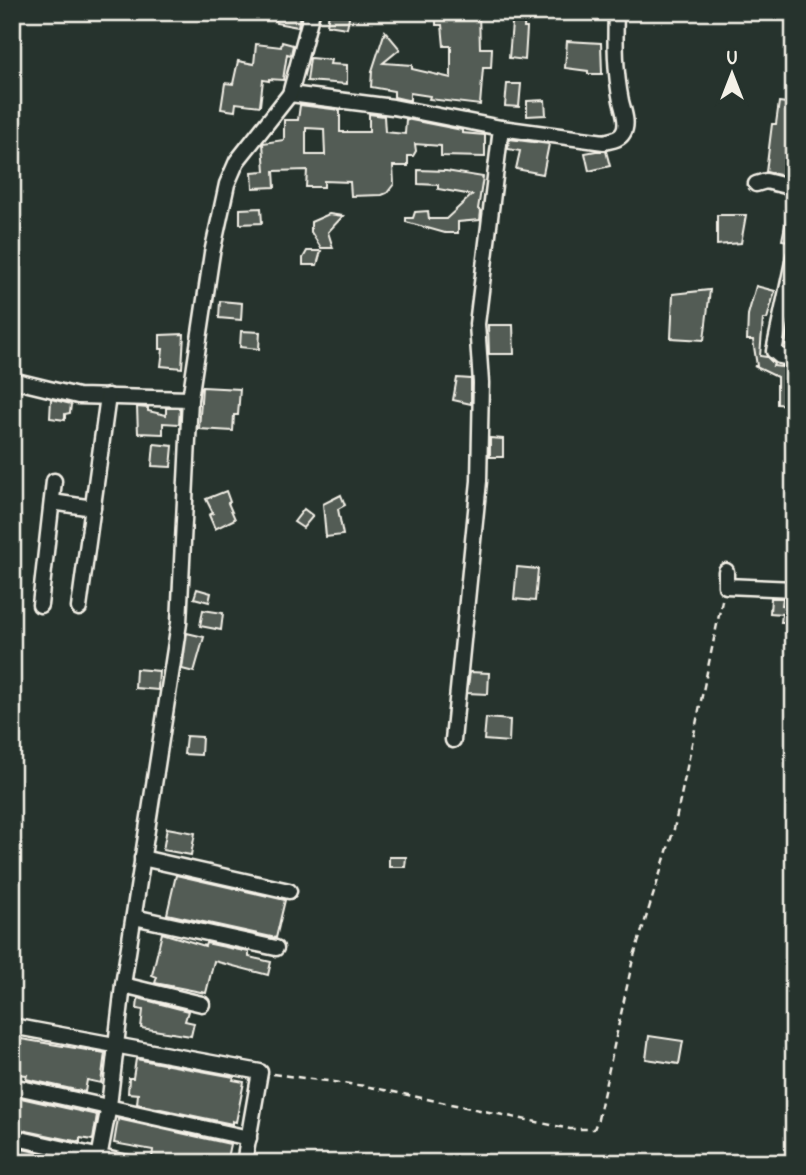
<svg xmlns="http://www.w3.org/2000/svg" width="806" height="1175" viewBox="0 0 806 1175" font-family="'Patrick Hand',sans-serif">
  <rect width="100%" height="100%" fill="#26332d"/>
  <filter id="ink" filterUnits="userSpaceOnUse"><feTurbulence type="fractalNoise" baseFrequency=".0143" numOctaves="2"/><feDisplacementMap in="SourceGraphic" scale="14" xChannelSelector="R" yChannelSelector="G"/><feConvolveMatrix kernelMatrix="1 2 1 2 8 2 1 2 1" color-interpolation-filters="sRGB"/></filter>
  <g filter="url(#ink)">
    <g fill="#525c55" stroke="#f4f1e8" stroke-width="2" fill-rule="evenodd">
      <path d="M278,12L300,14L298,27L276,23Z"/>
      <path d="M329,12H350L347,28L327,25Z"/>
      <path d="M479,12L480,48H492L491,68H483L480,105L429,99L430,96L410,93V100H407L394,97V91L371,87L372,71L385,31L400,49L383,63L412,65V69L451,78V46H444L442,25H436V14Z"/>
      <path d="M513,12H525L524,28H527L525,60L509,58Z"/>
      <path d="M567,41L601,43L602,74H588V71L565,68Z"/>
      <path d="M282,42L293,45L291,55L287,54L283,80L269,79V81L263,80L260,106L236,103L235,111L221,109L225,83L233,84L238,61L254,64L256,44L281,47Z"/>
      <path d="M310,58L331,60L330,64L347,65V84L307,81Z"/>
      <path d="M507,84H521L519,107L505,106Z"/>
      <path d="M545,100L546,115L527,116V101Z"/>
      <path d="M779,102L794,104V178L766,172L772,124H776Z"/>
      <path d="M300,105L340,110V132H369V114L384,116L385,132L405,134L406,119L462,130V133L485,135V157L441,156V146L415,144L416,151L413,156H408V166H393L394,184L387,193L382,195L351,196L350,182L324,181V187H306L307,170L274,171L275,187L253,188L252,172L265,171L263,143L284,140V120H298ZM306,128L324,129L325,155H306Z"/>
      <path d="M509,139L549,144L543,174L516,169L520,151L508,149Z"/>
      <path d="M596,151H606L610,166L589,171L585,153Z"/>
      <path d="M418,170L446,171L483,177L478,209L481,211L480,220L458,222V233H445L406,222V218H413L415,212L428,211L429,219H446L472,195L438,189V185L418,184Z"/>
      <path d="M789,206L794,207V242L782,240Z"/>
      <path d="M261,208L262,223L240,224V209Z"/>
      <path d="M329,214L343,216L328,232L333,248H321L311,232V222Z"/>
      <path d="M717,215H746L741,243L717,245Z"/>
      <path d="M307,251H321L317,265H303V258Z"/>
      <path d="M756,286L775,291L767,319H763L760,356L767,357L774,364L773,366L790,368L789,392H794V405L777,404V377L754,366H757L753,340H747L748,315Z"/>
      <path d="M710,290L704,340L671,338L673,294Z"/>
      <path d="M220,301L242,303L241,320L219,318Z"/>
      <path d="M790,324L794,325V346L785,345Z"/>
      <path d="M488,325H513L514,354H489Z"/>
      <path d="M241,331L260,332L259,349L240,347Z"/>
      <path d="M184,334L182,368L161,366L163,349H160V335Z"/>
      <path d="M457,378L471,379V404L453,400Z"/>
      <path d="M202,387L240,389L238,415H234L233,431L199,429Z"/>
      <path d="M51,399L71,404L70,413L65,414V420L50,418Z"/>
      <path d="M137,407L148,408V411L166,415V408H180L179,424L163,423V434L138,433Z"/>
      <path d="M490,438L503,439V457H490Z"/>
      <path d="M154,444L173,446L171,467L152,466Z"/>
      <path d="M226,491L230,502L228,503L235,519L215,529L209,515L213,513L206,499Z"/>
      <path d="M341,495L345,505L338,509L343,535L326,537L323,504Z"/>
      <path d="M304,509L313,516L303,528L294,522Z"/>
      <path d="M517,567L538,569L535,601L514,599Z"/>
      <path d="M197,589L211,593L209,602L194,598Z"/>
      <path d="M771,598H783L782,605L794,606V622H781L782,614L770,613Z"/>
      <path d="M203,610L223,613L221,630L200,626Z"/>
      <path d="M187,633L204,637L194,672L182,669Z"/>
      <path d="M136,669L159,671L158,690L135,688Z"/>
      <path d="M470,672L489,673L488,694L467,693Z"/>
      <path d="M486,718L510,720L509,742L484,740Z"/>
      <path d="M186,736L202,737L201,755L184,754Z"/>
      <path d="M167,828L195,833L191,855L163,850Z"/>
      <path d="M389,857H406L405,867H389Z"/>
      <path d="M176,875L285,900L276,938L167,914Z"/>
      <path d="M162,933L205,946L206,943L249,952V957L271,962L268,975L214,961L206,993L155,983L157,977L152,975Z"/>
      <path d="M138,998L188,1011L185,1021L194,1023L191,1036L141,1028L143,1010L137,1009Z"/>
      <path d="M649,1036L683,1041L679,1064L646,1059Z"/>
      <path d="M15,1038L105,1053L101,1083L87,1080L85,1092L26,1079L27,1075L15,1074L18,1055L13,1054Z"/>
      <path d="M136,1059L234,1077L233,1080L244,1082L236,1122L232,1121V1124L137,1104L138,1094L128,1093L129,1078H133Z"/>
      <path d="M12,1096L97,1115L93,1140L80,1138V1142L12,1128Z"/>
      <path d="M118,1119L230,1144L226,1163H181L152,1158L153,1150L114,1143Z"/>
      <path d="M13,1147L77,1161L76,1163H12Z"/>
    </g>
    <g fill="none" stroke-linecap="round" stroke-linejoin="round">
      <g stroke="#f4f1e8" stroke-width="19">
        <g id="minor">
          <path d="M290,94L393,107L501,128L477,324L481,383L479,481L453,740"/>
          <path d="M501,128L604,142C611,140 619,140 623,133C629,124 623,110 621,101C615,71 615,43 616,12"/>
          <path d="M756,184L766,181L794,188"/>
          <path d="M794,257L774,351L780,356L794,359"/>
          <path d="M12,380L78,396L190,399"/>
          <path d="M52,502L93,508"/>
          <path d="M726,571V586L794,589"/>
          <path d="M40,605L54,481"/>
          <path d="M79,608L108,396"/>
          <path d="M142,858L289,891"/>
          <path d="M134,917L276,948"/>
          <path d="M123,985L202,1004"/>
          <path d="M12,1026L260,1072L244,1163"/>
          <path d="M12,1086L249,1138"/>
          <path d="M12,1137L127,1163"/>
          <path d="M98,1163L109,1106L123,985L179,623L190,399L212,253L227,184L237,161L290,94L312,12"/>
        </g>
      </g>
      <path stroke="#f4f1e8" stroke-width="2.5" stroke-dasharray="7 5" stroke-linecap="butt" d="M273,1074L365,1086L570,1129H594L598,1119L633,959L674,829L723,596"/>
      <use href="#minor" stroke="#26332d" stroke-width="14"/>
    </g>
  </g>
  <rect width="806" height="1175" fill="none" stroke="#26332d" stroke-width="42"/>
  <rect x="21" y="21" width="764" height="1133" fill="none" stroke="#f4f1e8" stroke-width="2.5" filter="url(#ink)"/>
  <g transform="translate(732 74)" stroke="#26332d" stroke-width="5" paint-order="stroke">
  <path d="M0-5L12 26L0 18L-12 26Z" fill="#f4f1e8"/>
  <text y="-10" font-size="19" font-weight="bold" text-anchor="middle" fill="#f4f1e8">U</text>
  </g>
</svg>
